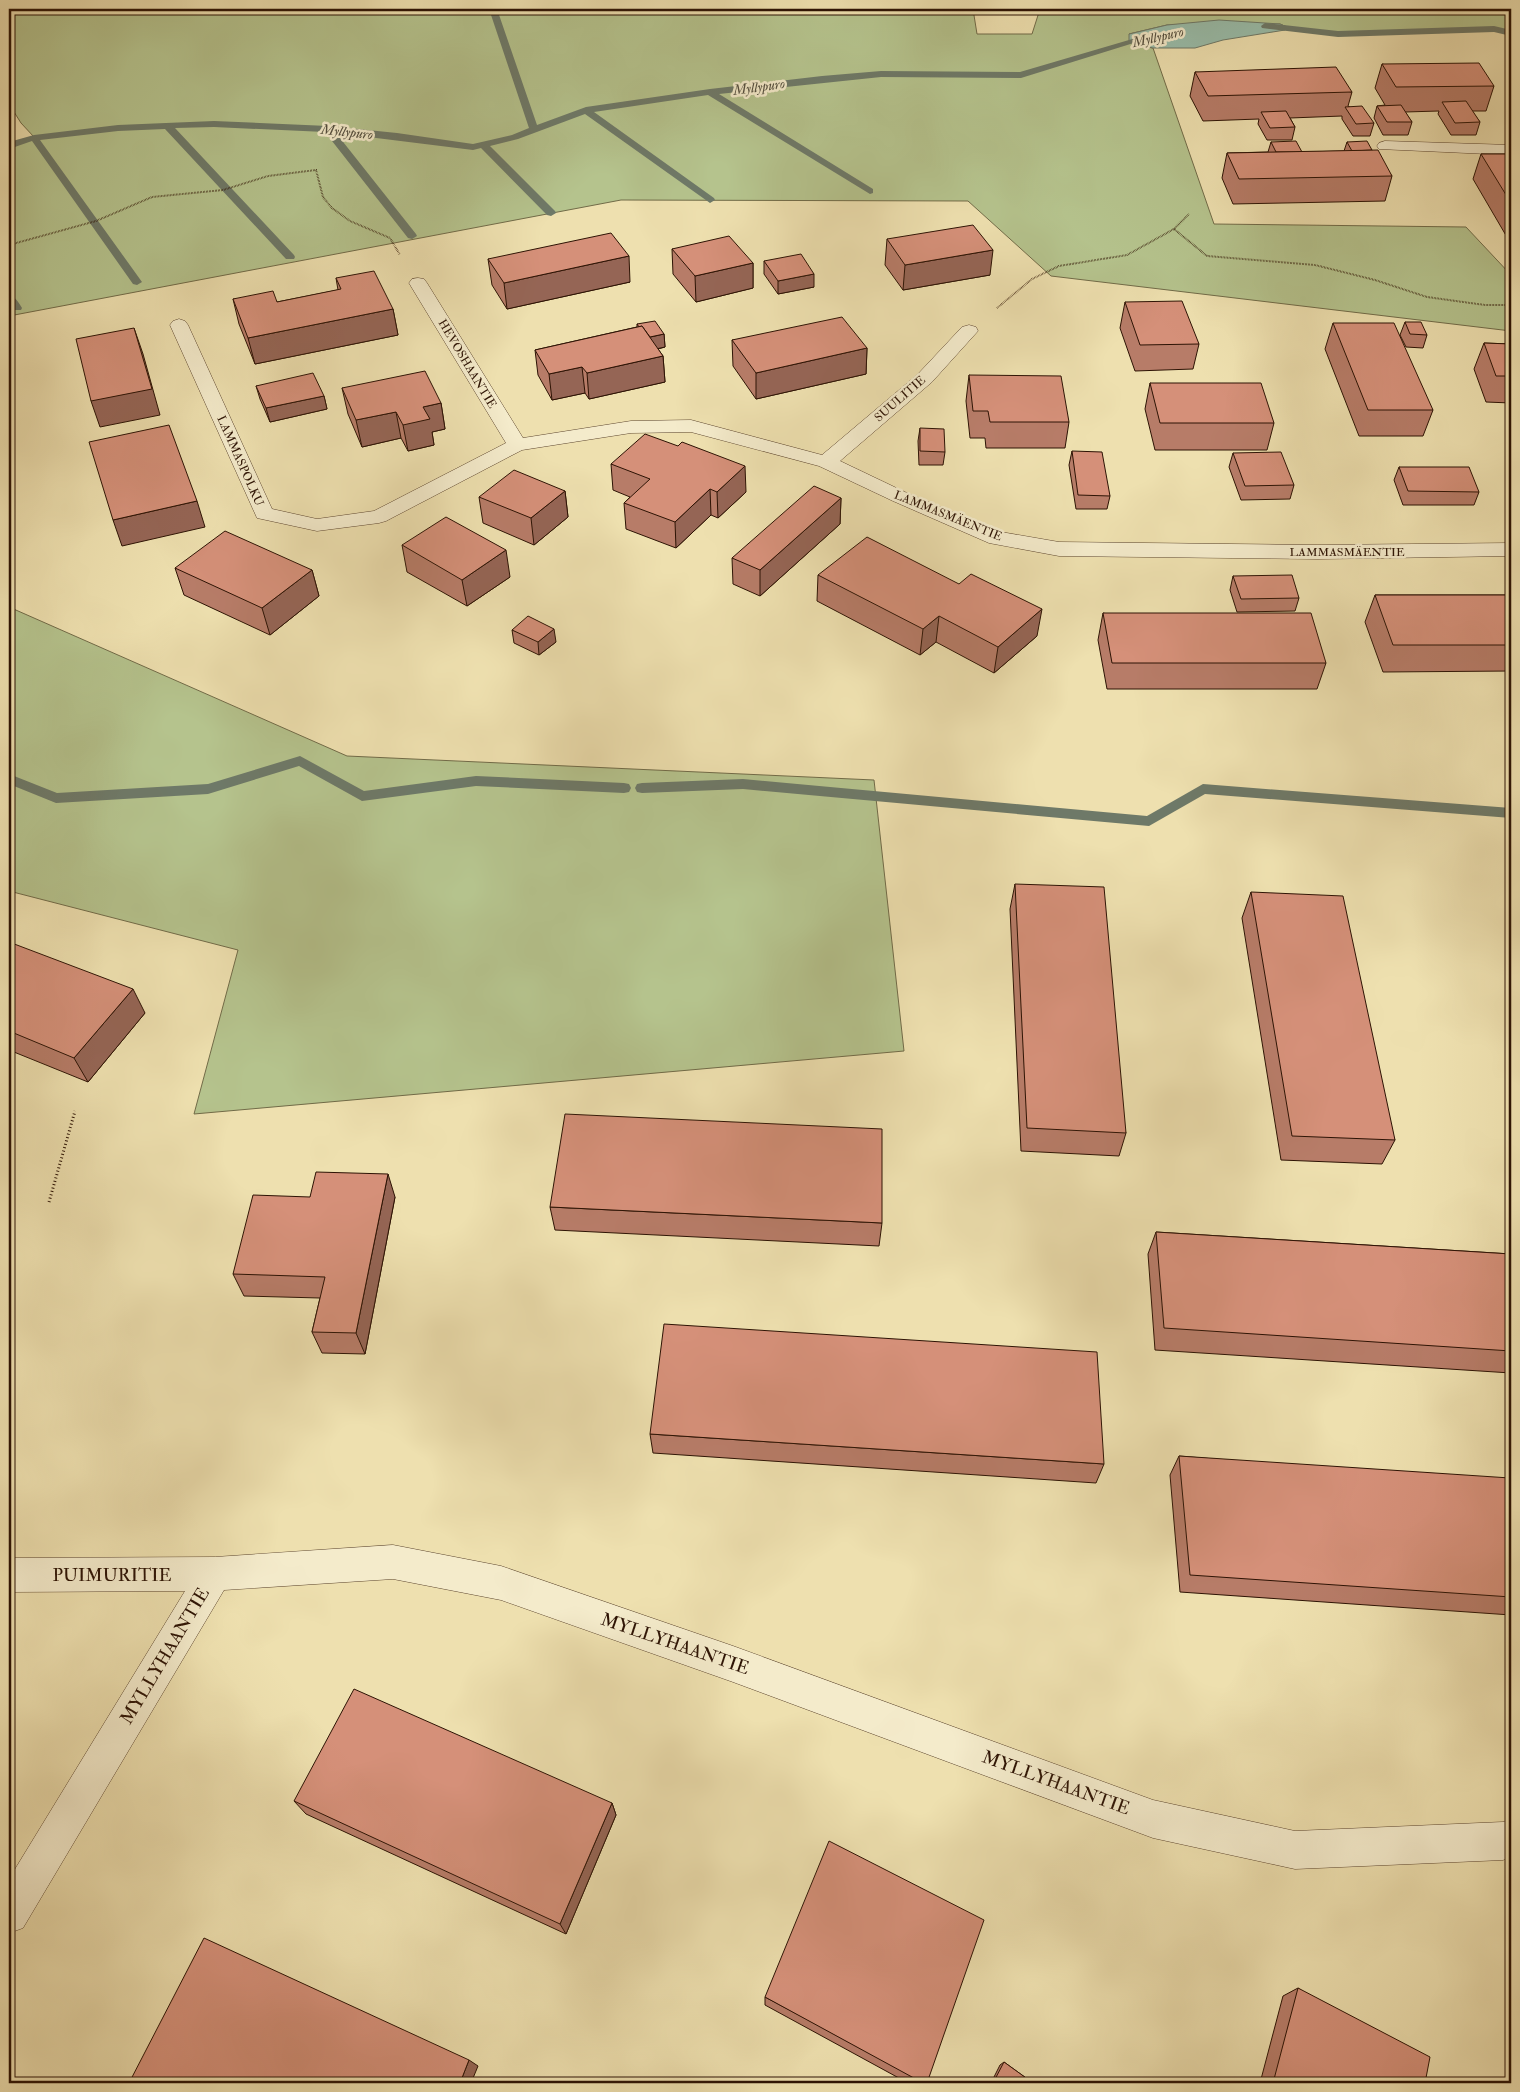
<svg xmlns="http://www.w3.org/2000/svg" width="1520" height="2092" viewBox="0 0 1520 2092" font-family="'IM FELL Double Pica',serif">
  <rect width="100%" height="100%" fill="#eee0af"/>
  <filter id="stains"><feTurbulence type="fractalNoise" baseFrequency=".004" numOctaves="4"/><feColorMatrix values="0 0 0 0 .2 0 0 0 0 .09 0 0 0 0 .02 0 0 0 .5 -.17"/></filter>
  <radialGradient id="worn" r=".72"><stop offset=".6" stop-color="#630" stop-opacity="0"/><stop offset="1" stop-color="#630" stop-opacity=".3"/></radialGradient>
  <g fill="#b5c38d" stroke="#716b48">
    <path d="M9,9H973L977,34H1032L1040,9H1511V33L1494,29L1338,34L1287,27L1280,24L1167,25L1129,34L1140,46L1153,48L1214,224L1466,227L1511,275V331L1051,276L968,201L621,200L9,316V146L19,141L34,137L21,123L9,104Z"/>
    <path d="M9,607L347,756L874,780L904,1051L194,1114L238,950L9,891Z"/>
  </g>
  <path fill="#99bdaa" stroke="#6e7968" d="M1219,20L1280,24L1287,27L1285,30L1223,40L1195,48H1153L1129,42V34L1167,25Z"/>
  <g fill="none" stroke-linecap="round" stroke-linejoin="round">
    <g fill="#6e7968" fill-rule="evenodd">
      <path d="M489,9H497L537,125L586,107L710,89L822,76L881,71L1020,72L1146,35L1153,37L1021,78L881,77L719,94L873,189V193L870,194L708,95L594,112L714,198L715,200L710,203L585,114L518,139L490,146L555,211L556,213L551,216L547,215L481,148L473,150L336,133L416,234L417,236L412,239L408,238L325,132L214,127L175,128L294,255L295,257L294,259H286L165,129L118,131L40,140L142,282L137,285L133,284L32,141L9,149V142L34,135L118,125L214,121L328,126L397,133L473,144L512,135L529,128Z"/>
      <path d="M1265,23L1338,31L1494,26L1511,30V36L1494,32L1338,37L1262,28L1261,26Z"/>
      <path d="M9,295C15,296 19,303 22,308L21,310H13L9,305Z"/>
      <path d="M300,756L364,791L476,776L624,783L629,784L631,788L629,792L624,793L476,786L362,801L299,766L208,794L56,803L9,784V774L57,793L208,784Z"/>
      <path d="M743,779L1147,816L1203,784L1511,808V818L1205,794L1149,826L743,789L642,793L637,792L635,788L637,784L642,783Z"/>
    </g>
    <g stroke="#5d462f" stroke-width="1">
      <g id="minor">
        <path d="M1385,141L1511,145V155L1379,149L1377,146L1379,143Z"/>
        <path d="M418,278L424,279L427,283L523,438L631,421L691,420L822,455L918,374L962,327L969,325L976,327L978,331L932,382L840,461L907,493L1001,532L1059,542L1318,545L1511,543V556L1318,559L1059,556L989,543L893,501L819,466L691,432L631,433L522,450L386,521L379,523L317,531L257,518L170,325L173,321L179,319L185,321L188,325L272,509L317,519L374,511L506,443L409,283L412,279Z"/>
        <path d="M393,1545L501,1566L733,1646L1153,1800L1295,1831L1503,1822L1511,1819V1857L1503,1860L1295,1869L1153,1838L733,1682L501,1600L393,1579L224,1590L23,1928L9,1933V1879L185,1591L9,1592V1558L215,1557Z"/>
      </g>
    </g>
    <g stroke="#2d1304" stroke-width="2" stroke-dasharray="0.5 1" stroke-linecap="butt">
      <path d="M1174,229L1207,256L1315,265L1375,280L1427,297L1485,305H1511"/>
      <path d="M9,245L96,221L152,197L223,190L268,176L316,170L323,197L332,208L350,221L390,238L400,255"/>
      <path d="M997,308L1032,279L1059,266L1127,255L1174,229L1189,214"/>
    </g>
    <path stroke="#2d1304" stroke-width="3" stroke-dasharray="1 2.5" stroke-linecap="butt" d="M49,1202L75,1111"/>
    <use href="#minor" fill="#f4ebcb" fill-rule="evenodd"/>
  </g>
  <g fill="#b77c68" stroke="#2d1304">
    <path d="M1382,64L1494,86L1486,111H1472L1480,122L1476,135H1451L1438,114L1439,111L1405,112L1412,122L1408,135H1383L1374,118L1377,106L1385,105L1375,88Z"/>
    <path d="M1195,72L1352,92L1348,106L1374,123L1370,136H1353L1342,119V116L1290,118L1295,127L1292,140H1267L1258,124L1259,119L1203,121L1190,96Z"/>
    <path d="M1271,142L1302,152L1344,151L1347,142L1372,150L1392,176L1385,201L1233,204L1222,178L1227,153L1268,152Z"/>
    <path d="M1481,154H1511V244L1473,179Z"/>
    <path d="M887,239L990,275L903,290L885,265Z"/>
    <path d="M672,249L753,263V288L696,302L673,274Z"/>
    <path d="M488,259L630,282L507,309L492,285Z"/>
    <path d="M764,261L814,287L778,294L764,274Z"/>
    <path d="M336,278L393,309L398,335L255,364L239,324L233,299L277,302L338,290Z"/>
    <path d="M1125,302L1199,344L1193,369L1135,371L1120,328Z"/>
    <path d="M1405,322L1427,335L1423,348L1406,347L1400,335Z"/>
    <path d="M1333,323L1433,410L1423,436H1359L1325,349Z"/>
    <path d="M637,324L664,334L665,347L658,349L663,356L665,382L589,399L585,393L552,400L538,375L535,350L637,327Z"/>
    <path d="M732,340L867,348L866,374L756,399L733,366Z"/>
    <path d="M1484,343L1511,344V403L1486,402L1474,369Z"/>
    <path d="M969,375L1069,422L1065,448H986L985,438H970L966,401Z"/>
    <path d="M1150,383L1274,423L1267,450H1155L1145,409Z"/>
    <path d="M256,386L324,396L327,409L270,422L260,399Z"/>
    <path d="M342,388L441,403L445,429L432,432L434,445L408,451L401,438L362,447L348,414Z"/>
    <path d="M920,428L945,452L943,465H919L918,441Z"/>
    <path d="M1072,451L1110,496L1107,509H1076L1069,465Z"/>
    <path d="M1233,453L1294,485L1290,499L1241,500L1229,467Z"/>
    <path d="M611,464L746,492L718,518L711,515L676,548L626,529L624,503L630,497L613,490Z"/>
    <path d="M1399,467L1479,492L1474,505H1403L1394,480Z"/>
    <path d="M565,491L568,517L534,545L483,523L479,497Z"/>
    <path d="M841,498L840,524L760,596L733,584L732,558Z"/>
    <path d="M402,545L510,577L467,606L407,572Z"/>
    <path d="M175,568L312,570L319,596L270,635L184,595Z"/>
    <path d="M818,575L1037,636L994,673L936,642L920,655L817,601Z"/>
    <path d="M1233,576L1299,598L1295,611L1237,612L1230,590Z"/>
    <path d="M1375,595H1511V671L1383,672L1365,622Z"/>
    <path d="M1103,613L1326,663L1317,689H1107L1098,640Z"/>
    <path d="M512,630L556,642L539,655L514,643Z"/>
    <path d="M1015,884L1126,1133L1119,1156L1021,1151L1010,909Z"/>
    <path d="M1251,892L1395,1140L1382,1164L1281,1160L1242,918Z"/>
    <path d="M9,942L145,1013L88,1082L9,1050Z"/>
    <path d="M310,1197H395L365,1354L322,1353L312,1332L320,1298L244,1296L233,1274Z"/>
    <path d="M550,1207L882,1223L879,1246L555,1230Z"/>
    <path d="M1156,1232L1511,1254V1373L1155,1350L1148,1254Z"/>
    <path d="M650,1434L1104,1464L1096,1483L653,1453Z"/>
    <path d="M1179,1456L1511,1484V1615L1180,1592L1170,1475Z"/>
    <path d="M294,1801L612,1803L616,1815L566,1934L306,1814Z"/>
    <path d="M1298,1988L1425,2083H1260L1283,1996Z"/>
    <path d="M765,1997L927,2083H908L765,2005Z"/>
    <path d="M1004,2062L1033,2083H991L1000,2065Z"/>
  </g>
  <g fill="#956555" stroke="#2d1304">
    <path d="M993,250L990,275L903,290L905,265Z"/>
    <path d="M629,256L630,282L507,309L504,283Z"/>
    <path d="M753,263V288L696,302L695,276Z"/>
    <path d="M814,274V287L778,294V281Z"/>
    <path d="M393,309L398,335L255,364L248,338Z"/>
    <path d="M134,328L143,354L160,415L100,427L91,401Z"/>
    <path d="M664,334L665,347L647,351L646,338Z"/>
    <path d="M867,348L866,374L756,399V373Z"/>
    <path d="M663,356L665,382L589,399L587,373Z"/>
    <path d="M582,367L585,393L552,400L549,374Z"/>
    <path d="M324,396L327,409L270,422L266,408Z"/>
    <path d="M441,403L445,429L432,432L434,445L408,451L403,425L423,407Z"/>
    <path d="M396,412L401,438L362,447L356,420Z"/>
    <path d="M745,466L746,492L718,518L717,492Z"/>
    <path d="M710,489L711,515L676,548L675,522Z"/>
    <path d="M565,491L568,517L534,545L531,518Z"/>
    <path d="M841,498L840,524L760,596V570Z"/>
    <path d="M197,501L205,527L122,546L113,520Z"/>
    <path d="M506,550L510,577L467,606L462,580Z"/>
    <path d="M312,570L319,596L270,635L262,608Z"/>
    <path d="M1042,609L1037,636L994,673L998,647Z"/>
    <path d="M939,616L936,642L920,655L923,629Z"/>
    <path d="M554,629L556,642L539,655L538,642Z"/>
    <path d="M133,989L145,1013L88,1082L74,1058Z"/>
    <path d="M9,1156L13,1162L9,1167Z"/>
    <path d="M388,1174L395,1197L365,1354L356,1333Z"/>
    <path d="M612,1803L616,1815L566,1934L560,1924Z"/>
    <path d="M469,2060L478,2066L471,2083H460Z"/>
  </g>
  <g fill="#d59079" stroke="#2d1304">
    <path d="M1479,63L1494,86L1396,87L1382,64Z"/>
    <path d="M1336,67L1352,92L1208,96L1195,72Z"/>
    <path d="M1466,101L1480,122L1455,123L1442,102Z"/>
    <path d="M1401,105L1412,122H1387L1377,106Z"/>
    <path d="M1362,106L1374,123L1356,124L1345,107Z"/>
    <path d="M1286,111L1295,127L1270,128L1261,112Z"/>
    <path d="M1296,141L1302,152H1276L1271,142Z"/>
    <path d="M1367,141L1372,150L1352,151L1347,142Z"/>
    <path d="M1378,150L1392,176L1239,179L1227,153Z"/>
    <path d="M1481,154H1511V203Z"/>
    <path d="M973,225L993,250L905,265L887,239Z"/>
    <path d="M611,233L629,256L504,283L488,259Z"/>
    <path d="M729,236L753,263L695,276L672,249Z"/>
    <path d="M801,254L814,274L778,281L764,261Z"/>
    <path d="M374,271L393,309L248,338L233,299L273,291L277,302L341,289L336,278Z"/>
    <path d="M1182,301L1199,344L1140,345L1125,302Z"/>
    <path d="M842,317L867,348L756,373L732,340Z"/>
    <path d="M655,321L664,334L650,337L642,326L639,327L637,324Z"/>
    <path d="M1405,322H1421L1427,335L1410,334Z"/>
    <path d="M1333,323H1394L1433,410H1368Z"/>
    <path d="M642,326L663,356L587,373L582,367L549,374L535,350Z"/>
    <path d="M134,328L152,389L91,401L76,339Z"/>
    <path d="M1484,343L1511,344V376H1496Z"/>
    <path d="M425,371L441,403L423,407L430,419L403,425L396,412L356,420L342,388Z"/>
    <path d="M313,373L324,396L266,408L256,386Z"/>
    <path d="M969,375L1061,376L1069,422H990L988,411H973Z"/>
    <path d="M1150,383H1261L1274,423H1160Z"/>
    <path d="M169,425L197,501L113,520L89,442Z"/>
    <path d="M920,428L944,429L945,452L920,451Z"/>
    <path d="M645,434L678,446L682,442L745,466L717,492L710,489L675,522L624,503L650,479L611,464Z"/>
    <path d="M1072,451L1102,452L1110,496L1078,495Z"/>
    <path d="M1281,452L1294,485L1245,486L1233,453Z"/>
    <path d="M1399,467H1469L1479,492L1408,491Z"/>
    <path d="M514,470L565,491L531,518L479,497Z"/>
    <path d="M814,486L841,498L760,570L732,558Z"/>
    <path d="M446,517L506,550L462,580L402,545Z"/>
    <path d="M225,531L312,570L262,608L175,568Z"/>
    <path d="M867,537L959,584L971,574L1042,609L998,647L939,616L923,629L818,575Z"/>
    <path d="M1292,575L1299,598L1241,599L1233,576Z"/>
    <path d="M1375,595H1511V645H1393Z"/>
    <path d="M1103,613H1311L1326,663H1112Z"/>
    <path d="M528,616L554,629L538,642L512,630Z"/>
    <path d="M1015,884L1104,887L1126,1133L1027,1128Z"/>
    <path d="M1251,892L1343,896L1395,1140L1292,1136Z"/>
    <path d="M9,942L133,989L74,1058L9,1031Z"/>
    <path d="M565,1114L882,1129V1223L550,1207Z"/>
    <path d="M316,1172L388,1174L356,1333L312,1332L325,1277L233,1274L253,1195L310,1197Z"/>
    <path d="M1156,1232L1511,1254V1351L1164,1328Z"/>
    <path d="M664,1324L1097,1352L1104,1464L650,1434Z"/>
    <path d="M1179,1456L1510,1478L1511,1484V1597L1190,1575Z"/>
    <path d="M354,1689L612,1803L560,1924L294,1801Z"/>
    <path d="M829,1841L984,1920L927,2083H923L765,1997Z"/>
    <path d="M204,1938L469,2060L460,2083H129Z"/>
    <path d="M1298,1988L1430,2057L1425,2083H1273Z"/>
    <path d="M1004,2062L1033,2083H993Z"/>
  </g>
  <g text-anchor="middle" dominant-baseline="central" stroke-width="5" stroke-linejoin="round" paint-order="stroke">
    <g font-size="12" fill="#2d1304" stroke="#f4ebcb">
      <text transform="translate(467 364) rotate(59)">HEVOSHAANTIE</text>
      <text transform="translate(900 399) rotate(-41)">SUULITIE</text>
      <text transform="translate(240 461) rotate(66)">LAMMASPOLKU</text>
      <text transform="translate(948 516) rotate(22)">LAMMASMÄENTIE</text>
      <text x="1347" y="552">LAMMASMÄENTIE</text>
    </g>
    <g font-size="14" font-style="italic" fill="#534e3e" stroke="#f4ebcb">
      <text transform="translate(1158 37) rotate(-13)">Myllypuro</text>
      <text transform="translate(759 87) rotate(-8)">Myllypuro</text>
      <text transform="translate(347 132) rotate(6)">Myllypuro</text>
    </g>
    <g font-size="18" fill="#2d1304" stroke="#f4ebcb">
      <text x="112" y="1575">PUIMURITIE</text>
      <text transform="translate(675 1644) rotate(19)">MYLLYHAANTIE</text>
      <text transform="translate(165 1656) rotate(-59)">MYLLYHAANTIE</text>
      <text transform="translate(1056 1783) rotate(20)">MYLLYHAANTIE</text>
    </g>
  </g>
  <rect width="1520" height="2092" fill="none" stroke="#eee0af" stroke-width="30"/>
  <rect x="10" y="10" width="1500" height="2072" fill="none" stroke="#2d1304" stroke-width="2.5"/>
  <rect x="15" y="15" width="1490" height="2062" fill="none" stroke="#2d1304"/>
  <rect width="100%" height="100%" filter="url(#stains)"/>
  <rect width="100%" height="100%" fill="url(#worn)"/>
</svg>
